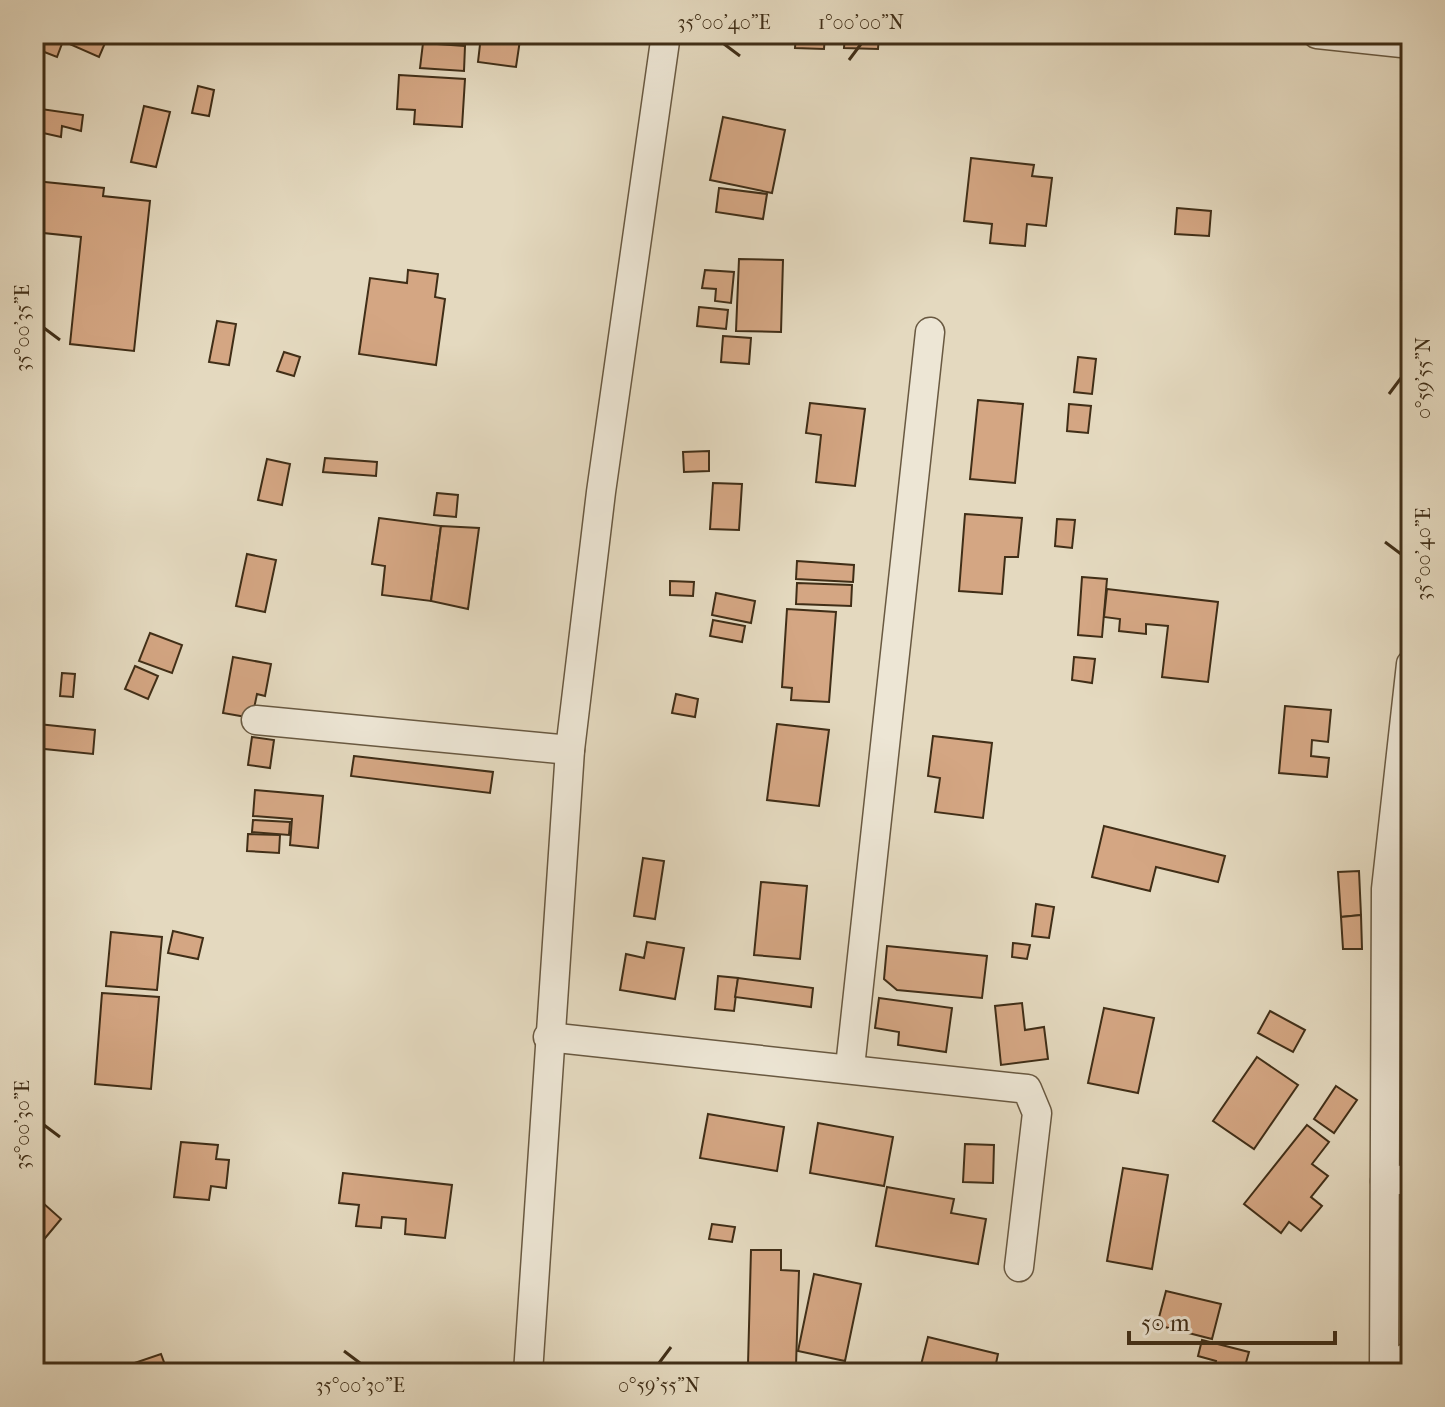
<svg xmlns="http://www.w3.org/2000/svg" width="1445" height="1407" viewBox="0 0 1445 1407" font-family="'IM FELL French Canon',serif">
  <rect width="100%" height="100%" fill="#e4d9bf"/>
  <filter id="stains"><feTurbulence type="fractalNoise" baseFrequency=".0025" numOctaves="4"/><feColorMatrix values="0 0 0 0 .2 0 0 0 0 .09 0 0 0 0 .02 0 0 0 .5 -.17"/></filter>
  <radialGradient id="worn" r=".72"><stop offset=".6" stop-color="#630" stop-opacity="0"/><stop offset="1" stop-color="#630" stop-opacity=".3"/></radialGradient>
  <g fill="#d4a683" stroke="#402e17" stroke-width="2">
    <path d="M34,34H109L99,57L63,41L57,57L34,48Z"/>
    <path d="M796,34H825L824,49L795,48Z"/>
    <path d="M845,34L879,35L878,49L844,48Z"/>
    <path d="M481,36L520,40L516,67L478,62Z"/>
    <path d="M423,43L465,46L464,71L420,68Z"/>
    <path d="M399,75L465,79L462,127L414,124L415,110L397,109Z"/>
    <path d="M198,86L214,90L209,116L192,113Z"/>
    <path d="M144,106L170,112L156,167L131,162Z"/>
    <path d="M34,108L83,115L81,131L62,126L61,137L34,131Z"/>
    <path d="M723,117L785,130L772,193L710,180Z"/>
    <path d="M971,158L1034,165L1032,176L1052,178L1046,226L1027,224L1025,246L990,243L992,224L964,221Z"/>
    <path d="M35,181L104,188L103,196L150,201L134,351L70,344L81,237L34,232Z"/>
    <path d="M719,188L767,194L763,219L716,212Z"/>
    <path d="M1177,208L1211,211L1209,236L1175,234Z"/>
    <path d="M739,259L783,260L781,332L736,331Z"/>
    <path d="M408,270L438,274L435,297L445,299L436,365L359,354L370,278L407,283Z"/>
    <path d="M705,270L734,272L731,303L715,301L716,289L702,288Z"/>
    <path d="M699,307L728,310L726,329L697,326Z"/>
    <path d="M217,321L236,324L229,365L209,362Z"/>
    <path d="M723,336L751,338L749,364L721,362Z"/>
    <path d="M284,352L300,357L294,376L277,371Z"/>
    <path d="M1078,357L1096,359L1092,394L1074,392Z"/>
    <path d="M978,400L1023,404L1015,483L970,479Z"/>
    <path d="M810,403L865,409L855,486L816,482L821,435L806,433Z"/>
    <path d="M1069,404L1091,406L1088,433L1067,431Z"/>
    <path d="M34,439L39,440L36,465H34Z"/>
    <path d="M709,451V471L684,472L683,452Z"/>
    <path d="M325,458L377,462L376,476L323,472Z"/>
    <path d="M267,459L290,464L282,505L258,500Z"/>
    <path d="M713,483L742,484L739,530L710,529Z"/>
    <path d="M437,493L458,495L456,517L434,515Z"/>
    <path d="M965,514L1022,518L1018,557H1005L1002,594L959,591Z"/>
    <path d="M379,518L441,526L431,601L382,595L385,566L372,564Z"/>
    <path d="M1057,519L1075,520L1072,548L1055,546Z"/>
    <path d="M441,526L479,528L468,609L431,601Z"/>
    <path d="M247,554L276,560L265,612L236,606Z"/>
    <path d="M797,561L854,565L853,582L796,579Z"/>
    <path d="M1082,577L1107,579L1102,637L1078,635Z"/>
    <path d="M670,581L694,582L693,596L670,595Z"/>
    <path d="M797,583L852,585L851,606L796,604Z"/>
    <path d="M1107,589L1218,602L1208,682L1162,677L1168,626L1146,624V634L1119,631L1120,619L1104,617Z"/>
    <path d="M716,593L755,601L751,623L712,615Z"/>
    <path d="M787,609L836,612L829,702L791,700L792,688L782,687Z"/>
    <path d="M713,620L745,626L742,642L710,636Z"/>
    <path d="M150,633L182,645L172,673L139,661Z"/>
    <path d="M233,657L271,664L265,696L257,694L252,718L223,713Z"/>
    <path d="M1074,657L1095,659L1092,683L1072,680Z"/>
    <path d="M135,666L158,676L148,699L125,689Z"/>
    <path d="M62,673L75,674L73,697L60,696Z"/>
    <path d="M676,694L698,699L695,717L672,713Z"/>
    <path d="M1285,706L1331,710L1328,742L1312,740L1311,756L1329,758L1327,777L1279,773Z"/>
    <path d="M38,724L95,730L93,754L35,748Z"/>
    <path d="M777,724L829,730L819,806L767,800Z"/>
    <path d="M933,736L992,743L983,818L935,812L940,778L928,776Z"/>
    <path d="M252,737L274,740L270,768L248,765Z"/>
    <path d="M354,756L493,772L490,793L351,776Z"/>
    <path d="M255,790L323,796L318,848L290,845L292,819L253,816Z"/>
    <path d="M253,820L290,822L289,835L252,832Z"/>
    <path d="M1104,826L1225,856L1218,882L1156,867L1150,891L1092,877Z"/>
    <path d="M248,834L280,835L279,853L247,851Z"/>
    <path d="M643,858L664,861L655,919L634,916Z"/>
    <path d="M1359,871L1361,915L1341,917L1338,872Z"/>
    <path d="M761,882L807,886L800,959L754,955Z"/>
    <path d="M1036,904L1054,907L1049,938L1032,936Z"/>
    <path d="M1361,915L1362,949H1343L1341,917Z"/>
    <path d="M173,931L203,938L198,959L168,953Z"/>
    <path d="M111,932L162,937L157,990L106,986Z"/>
    <path d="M647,942L684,948L675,999L620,990L626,954L644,958Z"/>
    <path d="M1013,943L1030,945L1027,959L1012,957Z"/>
    <path d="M887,946L987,956L982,998L897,990L884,979Z"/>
    <path d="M718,976L738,978L734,1011L715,1009Z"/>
    <path d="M738,978L813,988L811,1007L735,997Z"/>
    <path d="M102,993L159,997L151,1089L95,1084Z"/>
    <path d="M879,998L952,1008L946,1052L898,1045L899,1032L875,1028Z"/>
    <path d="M1022,1003L1025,1030L1044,1027L1048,1059L1001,1065L995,1006Z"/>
    <path d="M1104,1008L1154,1018L1138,1093L1088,1083Z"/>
    <path d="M1270,1011L1305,1030L1293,1052L1258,1033Z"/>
    <path d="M1257,1057L1298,1085L1254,1149L1213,1121Z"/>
    <path d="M1336,1086L1357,1100L1334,1133L1314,1119Z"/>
    <path d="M708,1114L784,1127L777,1171L700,1158Z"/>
    <path d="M818,1123L893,1137L884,1186L810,1173Z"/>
    <path d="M1307,1125L1329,1142L1312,1164L1328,1176L1311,1197L1322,1206L1301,1231L1289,1222L1281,1233L1244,1204Z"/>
    <path d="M181,1142L218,1145L216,1159L229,1160L226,1188L211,1186L209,1200L174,1197Z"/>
    <path d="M965,1144L994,1145L993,1183L963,1182Z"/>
    <path d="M1123,1168L1168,1175L1152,1269L1107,1261Z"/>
    <path d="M343,1173L452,1185L445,1238L405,1234L406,1219L382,1217L381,1228L356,1226L359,1205L339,1203Z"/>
    <path d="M887,1187L954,1199L951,1213L986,1219L978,1264L876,1246Z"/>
    <path d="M34,1195L61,1219L36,1249L34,1247Z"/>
    <path d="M1411,1217V1251L1401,1248Z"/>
    <path d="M712,1224L735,1227L732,1242L709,1239Z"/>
    <path d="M751,1250H781V1270L799,1271L796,1366L748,1365Z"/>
    <path d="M814,1274L861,1284L845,1361L798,1351Z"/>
    <path d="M1166,1291L1221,1304L1212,1339L1157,1325Z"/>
    <path d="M928,1337L998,1354L994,1373H919Z"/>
    <path d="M1202,1340L1249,1352L1243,1373L1230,1370L1229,1373H1213L1216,1361L1198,1356Z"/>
    <path d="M161,1354L168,1373H105Z"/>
  </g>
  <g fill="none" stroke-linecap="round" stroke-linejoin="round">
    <g stroke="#695941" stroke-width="31">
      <g id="minor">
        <path d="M1317,34L1411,44"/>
        <path d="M256,720L570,750"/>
        <path d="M548,1037L1027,1089L1037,1113L1019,1267"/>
        <path d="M850,1067L930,332"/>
        <path d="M1385,1181L1411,1179"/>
        <path d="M1384,1370L1386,889L1411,664"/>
        <path d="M528,1373L570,750L601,492L666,34"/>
        <path d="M1381,1373L1411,1355"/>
      </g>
    </g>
    <use href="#minor" stroke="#ede6d5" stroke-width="28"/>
  </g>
  <path fill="none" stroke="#402e17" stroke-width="3" d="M724,44L740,56M849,60L861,44M44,328L60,340M1389,394L1401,378M1385,542L1401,554M44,1125L60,1137M344,1351L360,1363M659,1363L671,1347"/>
  <rect width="1445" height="1407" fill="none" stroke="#e4d9bf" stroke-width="88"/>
  <path d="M1129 1331v12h206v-12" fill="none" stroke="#402e17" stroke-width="4"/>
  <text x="1141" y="1331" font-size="24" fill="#402e17" stroke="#ede6d5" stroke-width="6" paint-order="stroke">50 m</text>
  <rect x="44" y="44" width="1357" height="1319" fill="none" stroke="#402e17" stroke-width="3"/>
  <g font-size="20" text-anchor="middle" fill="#402e17">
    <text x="724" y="29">35°00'40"E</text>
    <text x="861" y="29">1°00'00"N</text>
    <text transform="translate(22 328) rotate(-90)" y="7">35°00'35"E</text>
    <text transform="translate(1423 378) rotate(-90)" y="7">0°59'55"N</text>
    <text transform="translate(1423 554) rotate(-90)" y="7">35°00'40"E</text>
    <text transform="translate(22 1125) rotate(-90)" y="7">35°00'30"E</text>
    <text x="360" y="1392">35°00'30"E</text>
    <text x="659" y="1392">0°59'55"N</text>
  </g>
  <rect width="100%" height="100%" filter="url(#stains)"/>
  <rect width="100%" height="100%" fill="url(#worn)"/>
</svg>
